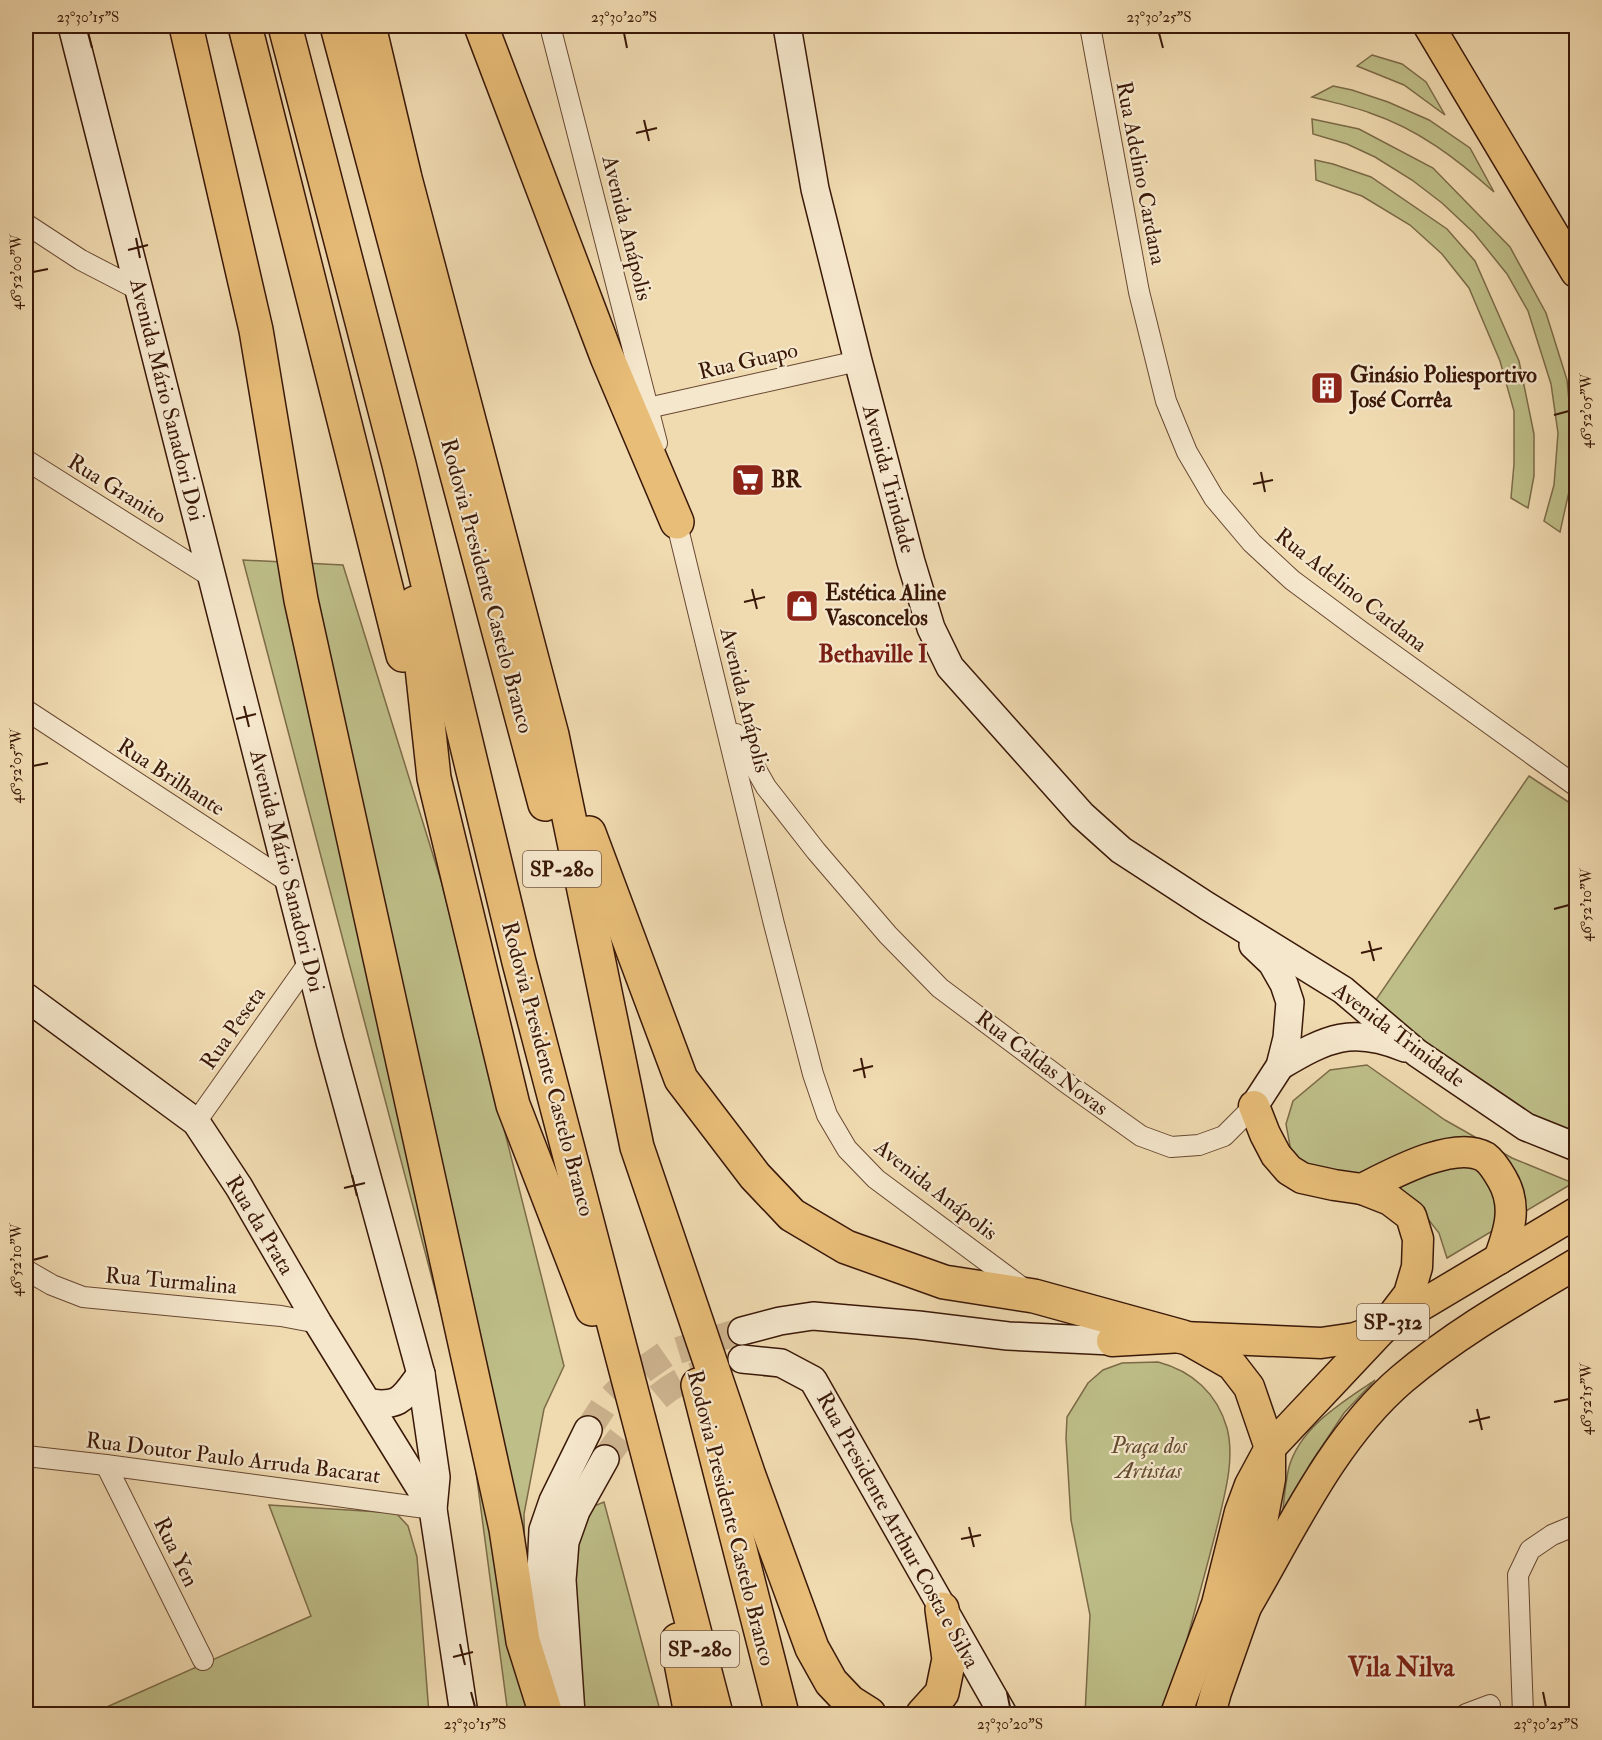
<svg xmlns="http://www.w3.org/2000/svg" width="1602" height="1740" viewBox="0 0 1602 1740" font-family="'IM FELL Double Pica',serif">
  <rect width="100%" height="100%" fill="#f0dab0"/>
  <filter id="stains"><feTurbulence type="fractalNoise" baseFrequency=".00333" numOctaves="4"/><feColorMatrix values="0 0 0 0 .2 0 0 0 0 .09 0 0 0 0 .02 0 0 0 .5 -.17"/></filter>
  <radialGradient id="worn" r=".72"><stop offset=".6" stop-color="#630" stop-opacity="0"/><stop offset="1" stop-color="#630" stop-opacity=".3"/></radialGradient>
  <g fill="#bebe88" stroke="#7c6b48" stroke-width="1.5">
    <path d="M1372,55L1402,64L1426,82L1445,115L1404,85L1357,66Z"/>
    <path d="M1333,86L1352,90L1388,102L1429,120L1470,148L1494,192C1457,159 1418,129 1370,113C1352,106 1331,102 1312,97Z"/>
    <path d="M1312,119L1359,129L1433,168L1510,247L1546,313L1567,380L1572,431L1570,487L1560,532L1544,521L1554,485L1558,433L1551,384L1528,311L1507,274L1474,233L1442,203L1412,180L1375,157L1347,144L1313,134Z"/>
    <path d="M1315,160L1333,164L1371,177L1447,229L1475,261L1519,361L1534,434V476L1528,508L1511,498L1514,464V411L1500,361L1469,288L1442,254L1410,225L1362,196L1316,180Z"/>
    <path d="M243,560L343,565L442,884L564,1366L544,1409L524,1514L526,1624L535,1714H508L469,1419Z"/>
    <path d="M1529,776L1576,807V1138L1515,1113L1373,1004Z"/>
    <path d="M1367,1065L1445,1120L1512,1158L1573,1183L1447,1258L1439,1233L1410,1196L1358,1178L1308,1172L1292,1157L1286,1124L1293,1101L1330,1070Z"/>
    <path d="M1158,1362C1192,1371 1217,1393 1227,1428C1235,1459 1225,1493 1218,1523C1208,1563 1197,1603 1186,1643C1180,1666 1176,1691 1171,1714H1085L1090,1615L1071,1520L1066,1438L1067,1417L1088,1383L1103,1370L1122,1363Z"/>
    <path d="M1375,1380L1344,1413L1311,1463L1282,1518C1284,1501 1285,1484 1289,1467C1301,1426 1342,1403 1375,1380Z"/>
    <path d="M604,1502L661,1714H585L577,1629L573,1550L594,1506Z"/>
    <path d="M269,1505L396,1513L408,1526L417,1557L429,1714H91L311,1616Z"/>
  </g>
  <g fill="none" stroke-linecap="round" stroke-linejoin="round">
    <g stroke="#ccb38e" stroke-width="27" stroke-dasharray="27 14" stroke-linecap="butt">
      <path d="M588,1430L605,1404L630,1379L666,1354L742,1331"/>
      <path d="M605,1459C626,1429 653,1393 688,1378C696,1374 706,1372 715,1369"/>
    </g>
    <g stroke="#684832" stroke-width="22">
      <g id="street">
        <path d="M550,26L657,443"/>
        <path d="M1090,26L1139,292L1166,401L1187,452L1214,498L1252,543L1292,580L1362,632L1576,786"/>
        <path d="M26,224L81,260L139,290"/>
        <path d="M648,408L858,361"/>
        <path d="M26,460L213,578"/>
        <path d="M674,512L774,924L813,1074L827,1115L847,1149L876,1179L1024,1289"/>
        <path d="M26,710L290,883"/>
        <path d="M736,734L766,787L816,851L888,935L940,988L1064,1081L1141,1136L1171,1147L1199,1145L1224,1136L1254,1106"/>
        <path d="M196,1122L310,961"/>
        <path d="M26,1270L52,1285L83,1297L281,1316L318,1323"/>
        <path d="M26,1456L106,1465L433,1509"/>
        <path d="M106,1465L203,1660"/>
        <path d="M1466,1714L1490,1705"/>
        <path d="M1523,1714L1518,1575L1530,1550L1552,1535L1576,1525"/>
      </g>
    </g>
    <g stroke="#3a1808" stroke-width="30">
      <g id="secondary">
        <path d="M72,26L330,1042L421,1374L436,1477L433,1509L464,1714"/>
        <path d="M787,26L815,189L858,361L911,562L931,628L950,667L1082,815L1121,850L1207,906L1343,990L1417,1053L1526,1127L1576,1147"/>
        <path d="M1253,945L1272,963L1284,984L1290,1002L1287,1038L1280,1066L1254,1106"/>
        <path d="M26,997L196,1122L239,1187L318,1323L433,1509"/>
        <path d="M1280,1066C1327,1038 1352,1026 1405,1048"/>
        <path d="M742,1331L780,1321L813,1316L918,1325L1008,1336L1112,1341"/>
        <path d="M742,1359L781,1363L813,1380L1003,1714"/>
        <path d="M369,1403C401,1407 403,1398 421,1374"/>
        <path d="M551,1704L541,1573L543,1530L553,1501L588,1430"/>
        <path d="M571,1714L562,1580L565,1542L576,1511L605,1459"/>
      </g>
    </g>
    <g stroke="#3a1808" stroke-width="33">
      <g id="primary">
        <path d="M1429,26L1576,272"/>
        <path d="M1362,1189C1390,1175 1454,1139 1485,1157C1492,1162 1498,1172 1502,1179C1518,1206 1509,1232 1499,1259"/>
        <path d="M1188,1340L1232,1365L1249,1387L1270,1448V1479L1246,1607L1216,1692L1210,1714"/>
        <path d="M1112,1341L1183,1337L1321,1343L1355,1338L1383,1328L1576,1213"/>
        <path d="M1246,1607C1291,1530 1333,1438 1402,1379C1455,1334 1517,1299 1576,1264"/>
        <path d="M1176,1714L1217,1604L1240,1512L1250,1485L1270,1448L1383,1328L1409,1294L1417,1267L1418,1239L1411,1216L1390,1200L1362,1189L1334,1185L1302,1178L1289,1170L1276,1155L1265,1134L1254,1106"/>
      </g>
    </g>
    <g stroke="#3a1808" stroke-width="36">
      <g id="highway">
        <path d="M186,26L256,330L301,600L506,1529L523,1641L546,1714"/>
        <path d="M245,26L403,655"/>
        <path d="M285,26L399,464L519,962L716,1714"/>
        <path d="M337,26L545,804"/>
        <path d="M369,26L405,178L552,735L637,1147L749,1476L812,1648L831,1682L850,1702L869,1714"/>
        <path d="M481,26L607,357L677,522"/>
        <path d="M415,603L434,778L513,1105L592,1309"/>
        <path d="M589,833L681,1079L755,1176L792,1215L846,1247L944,1282L1034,1296L1183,1337"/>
        <path d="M698,1385L782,1714"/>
        <path d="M678,1640V1647L691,1714"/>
        <path d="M923,1714L942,1693L949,1659L942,1609"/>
      </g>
    </g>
    <use href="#street" stroke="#f5e7cc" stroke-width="20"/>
    <use href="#secondary" stroke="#f5e7cc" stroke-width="27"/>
    <use href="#primary" stroke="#e8bd78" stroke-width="30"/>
    <use href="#highway" stroke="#e8bd78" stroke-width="33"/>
  </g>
  <path fill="none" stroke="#3a1808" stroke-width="2" d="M88,33L92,48M624,33L627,48M1159,33L1163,48M644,120L649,141M636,133L657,128M136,238L140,258M128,250L148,245M33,272L48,269M1554,415L1569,411M1261,472L1265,492M1253,484L1273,480M752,589L757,609M744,602L765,597M244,706L249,727M236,719L256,714M33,766L48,763M1554,909L1569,905M1369,941L1374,961M1361,953L1382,948M861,1058L865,1078M853,1071L873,1066M352,1175L357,1196M344,1188L365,1183M33,1260L48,1256M1554,1402L1569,1399M1477,1409L1482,1430M1469,1422L1490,1417M969,1527L974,1547M961,1539L981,1535M460,1644L465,1665M453,1657L473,1652M471,1692L475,1707M1007,1692L1010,1707M1543,1692L1546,1707"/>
  <defs>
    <g id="building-square" transform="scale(1.725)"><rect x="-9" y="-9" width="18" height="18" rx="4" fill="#8f2418" stroke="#f5e7cc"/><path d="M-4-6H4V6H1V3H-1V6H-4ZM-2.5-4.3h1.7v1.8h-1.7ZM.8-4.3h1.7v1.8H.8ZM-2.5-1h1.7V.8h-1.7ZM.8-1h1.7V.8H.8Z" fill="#fff"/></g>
    <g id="supermarket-square" transform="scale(1.725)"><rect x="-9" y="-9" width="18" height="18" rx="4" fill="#8f2418" stroke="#f5e7cc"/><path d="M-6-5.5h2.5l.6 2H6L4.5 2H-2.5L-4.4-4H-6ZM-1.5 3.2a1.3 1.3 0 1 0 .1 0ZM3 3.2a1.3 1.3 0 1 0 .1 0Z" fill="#fff"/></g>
    <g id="shop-square" transform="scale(1.725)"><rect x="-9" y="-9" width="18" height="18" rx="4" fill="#8f2418" stroke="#f5e7cc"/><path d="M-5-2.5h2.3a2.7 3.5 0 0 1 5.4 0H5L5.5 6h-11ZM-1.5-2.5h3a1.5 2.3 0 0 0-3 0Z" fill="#fff"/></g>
  </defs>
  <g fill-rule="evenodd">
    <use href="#building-square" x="1327" y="388"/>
    <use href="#supermarket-square" x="748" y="480"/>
    <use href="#shop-square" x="802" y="606"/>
  </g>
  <g text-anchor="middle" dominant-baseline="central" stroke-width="4.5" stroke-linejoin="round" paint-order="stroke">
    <g fill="#f5e7cc" stroke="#725643" stroke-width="1.5">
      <rect x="523" y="851" width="78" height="36" rx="4.5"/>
      <rect x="1357" y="1304" width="72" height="36" rx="4.5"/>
      <rect x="661" y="1631" width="78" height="36" rx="4.5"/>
    </g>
    <g font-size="21" font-weight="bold" fill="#3a1808">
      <text x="562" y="869">SP-280</text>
      <text x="1393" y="1322">SP-312</text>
      <text x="700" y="1649">SP-280</text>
    </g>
    <g font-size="22" fill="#3a1808" stroke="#f5e7cc">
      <text transform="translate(1141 173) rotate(79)">Rua Adelino Cardana</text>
      <text transform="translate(627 228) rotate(76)">Avenida Anápolis</text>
      <text transform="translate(748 361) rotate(-13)">Rua Guapo</text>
      <text transform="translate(167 400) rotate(76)">Avenida Mário Sanadori Doi</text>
      <text transform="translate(889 479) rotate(75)">Avenida Trindade</text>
      <text transform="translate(117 489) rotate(32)">Rua Granito</text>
      <text transform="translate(487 586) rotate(75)">Rodovia Presidente Castelo Branco</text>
      <text transform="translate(1351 590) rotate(38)">Rua Adelino Cardana</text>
      <text transform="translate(745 700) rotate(76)">Avenida Anápolis</text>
      <text transform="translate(171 777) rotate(33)">Rua Brilhante</text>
      <text transform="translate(287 871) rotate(76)">Avenida Mário Sanadori Doi</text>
      <text transform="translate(233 1028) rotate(-55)">Rua Peseta</text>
      <text transform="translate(1399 1035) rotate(37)">Avenida Trinidade</text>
      <text transform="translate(1042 1063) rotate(37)">Rua Caldas Novas</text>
      <text transform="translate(548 1069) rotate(75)">Rodovia Presidente Castelo Branco</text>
      <text transform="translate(936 1190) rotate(38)">Avenida Anápolis</text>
      <text transform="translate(260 1225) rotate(59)">Rua da Prata</text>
      <text transform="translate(171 1281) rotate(5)">Rua Turmalina</text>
      <text transform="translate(233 1458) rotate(7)">Rua Doutor Paulo Arruda Bacarat</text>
      <text transform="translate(731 1518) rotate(76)">Rodovia Presidente Castelo Branco</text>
      <text transform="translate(898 1530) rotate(61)">Rua Presidente Arthur Costa e Silva</text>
      <text transform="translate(176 1552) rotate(64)">Rua Yen</text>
    </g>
    <g font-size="22" font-weight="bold" fill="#3a1808" stroke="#f5e7cc" text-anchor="start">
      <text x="1350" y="375">Ginásio Poliesportivo<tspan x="1350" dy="25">José Corrêa</tspan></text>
      <text x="771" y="480">BR</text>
      <text x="825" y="593">Estética Aline<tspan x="825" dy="25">Vasconcelos</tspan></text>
    </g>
    <g font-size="22" font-style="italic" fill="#624a2e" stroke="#f5e7cc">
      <text x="1149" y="1446">Praça dos<tspan x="1149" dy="25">Artistas</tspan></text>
    </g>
    <g font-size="24" font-weight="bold" fill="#7a1f14" stroke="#f5e7cc">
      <text x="873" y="654">Bethaville I</text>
    </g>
    <g font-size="26" font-weight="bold" fill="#7a1f14" stroke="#f5e7cc">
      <text x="1401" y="1668">Vila Nilva</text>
    </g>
  </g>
  <rect width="1602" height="1740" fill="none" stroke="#f0dab0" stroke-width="66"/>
  <rect x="33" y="33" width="1536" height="1674" fill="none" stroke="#3a1808" stroke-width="2"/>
  <g font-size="15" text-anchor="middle" fill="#3a1808">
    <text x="88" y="22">23°30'15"S</text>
    <text x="624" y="22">23°30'20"S</text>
    <text x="1159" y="22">23°30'25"S</text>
    <text transform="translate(16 272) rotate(-90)" y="5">46°52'00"W</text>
    <text transform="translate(1586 411) rotate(-90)" y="5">46°52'05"W</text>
    <text transform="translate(16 766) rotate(-90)" y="5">46°52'05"W</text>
    <text transform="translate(1586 905) rotate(-90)" y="5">46°52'10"W</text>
    <text transform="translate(16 1260) rotate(-90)" y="5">46°52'10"W</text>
    <text transform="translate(1586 1399) rotate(-90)" y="5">46°52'15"W</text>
    <text x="475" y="1729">23°30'15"S</text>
    <text x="1010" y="1729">23°30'20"S</text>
    <text x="1546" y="1729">23°30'25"S</text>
  </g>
  <rect width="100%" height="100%" filter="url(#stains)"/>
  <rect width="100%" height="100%" fill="url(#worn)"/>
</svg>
